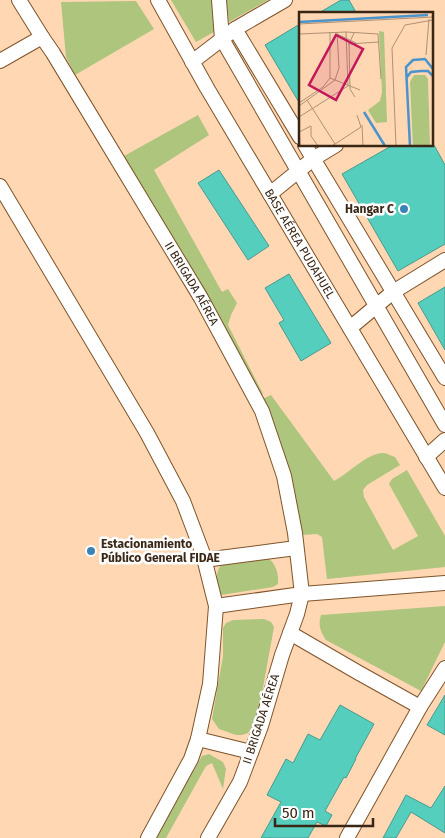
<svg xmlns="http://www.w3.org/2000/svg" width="445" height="838" viewBox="0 0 445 838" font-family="'Fira Sans',sans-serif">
  <rect width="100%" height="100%" fill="#ffd7b3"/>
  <g fill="#adc57d">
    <path d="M171,0H213L214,32L196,42Z"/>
    <path d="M226,0H268L229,22Z"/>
    <path d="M136,1L154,29L75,75L66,57L61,2Z"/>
    <path d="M198,115L209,135L154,170L222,292L228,289L237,303L231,315L228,325L263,394L254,398L124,156Z"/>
    <path d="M271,395L334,481C348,474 367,453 383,453C387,453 391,456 395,457L400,465L367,485L363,490L364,497L393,550L418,536L389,484L392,479L407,470L445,536V567L327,579L322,537L317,534L301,535L260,400Z"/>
    <path d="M264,556C275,560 279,573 278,584L273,587L221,595C214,583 214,561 233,559C239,558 247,562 253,561C257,561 261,557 264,556Z"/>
    <path d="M445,606V642L421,691L326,640C320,631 318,625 321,615Z"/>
    <path d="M264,619L271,622L274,627L262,693L253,727L248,733L242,735H236L219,729L212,719L223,656V628L226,623L233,620Z"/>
    <path d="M209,754L223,762L226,769L223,789L212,763L206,766L166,838H154L198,763L202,756Z"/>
  </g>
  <g fill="#56cebe" stroke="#499a8e">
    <path d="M341,0H349L357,14H317Z"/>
    <path d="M300,24V104L265,45Z"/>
    <path d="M393,145H434L445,165V244L398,271L342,174Z"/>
    <path d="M219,170L269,246L248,260L198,183Z"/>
    <path d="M289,274L331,343L301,361L279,323L284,320L265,288Z"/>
    <path d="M445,287V350L418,303Z"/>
    <path d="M445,695V735L427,725Z"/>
    <path d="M340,705L374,724L355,759H356L346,778L344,777L325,811L332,815L326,826L317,822L308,838H261L281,802L267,795L286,759L293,763L308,734L320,740Z"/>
    <path d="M445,786V833L411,812L396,838H383L406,795L431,808Z"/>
  </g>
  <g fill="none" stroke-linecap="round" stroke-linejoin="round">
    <g stroke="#7f5429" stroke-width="16">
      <g id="minor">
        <path id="s1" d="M19,0L42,37L53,53L201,298L262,411L284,476L295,533L302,594L297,614L282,655L261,726L240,782L208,838"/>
        <path id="s2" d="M158,0L207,88L445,488"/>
        <path d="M219,0L222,39L445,425"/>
        <path d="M235,29L300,137"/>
        <path d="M0,61L42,37"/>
        <path d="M192,62L235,29L285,0"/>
        <path d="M305,145L445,378"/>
        <path d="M0,186L147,433L183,501L203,554L216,606L210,684L198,739L191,759L148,838"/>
        <path d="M270,194L313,159L336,145"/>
        <path d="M350,328L393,292L445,260"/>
        <path d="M426,457L445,440"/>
        <path d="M204,560L296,548"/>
        <path d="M216,606L302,594L445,583"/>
        <path d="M290,633L359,673L420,707"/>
        <path d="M198,739L251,752"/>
        <path d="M347,838L420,707L445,668"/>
      </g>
    </g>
    <use href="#minor" stroke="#fff" stroke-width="14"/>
  </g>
  <g fill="#3b82b7" stroke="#fff" stroke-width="2">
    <circle cx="404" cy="209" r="5"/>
    <circle cx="91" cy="551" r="5"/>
  </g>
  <g text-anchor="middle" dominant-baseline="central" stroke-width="5" stroke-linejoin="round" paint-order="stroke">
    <g font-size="12" font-weight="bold" fill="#392615" stroke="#fff" text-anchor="end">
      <text x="394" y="209">Hangar C</text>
      <text x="101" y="544" text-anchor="start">Estacionamiento<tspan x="101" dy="14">Público General FIDAE</tspan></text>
    </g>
    <g font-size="12" fill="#392615" stroke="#fff">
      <text stroke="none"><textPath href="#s2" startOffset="282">BASE AÉREA PUDAHUEL</textPath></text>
      <text stroke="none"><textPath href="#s1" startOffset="332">II BRIGADA AÉREA</textPath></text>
      <text transform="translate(261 719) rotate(-72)">II BRIGADA AÉREA</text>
    </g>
  </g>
  <g transform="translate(299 12)">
    <rect width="134" height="134" fill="#ffd7b3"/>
    <path d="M80,19L85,20L88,110L77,111L69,98L81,89L83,80ZM115,63H126L129,67L131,134H114L111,70Z" fill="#adc57d"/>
    <path fill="none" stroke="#4b94cb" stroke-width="2.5" d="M0,10L129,3M108,65L112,60L122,59H129L134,64M65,100L86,134M111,134L107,55L114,48L126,47L134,57"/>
    <path fill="none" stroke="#b09074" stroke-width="1" d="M0,12L134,5M55,21L50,32L51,77L56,85M0,22L47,20L79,22L82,67M38,22L57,31M49,32L80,30M127,43L130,7M31,66L61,78M8,88L36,132M0,91L24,75L31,66V20M0,94L36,68L40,56L38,20M0,105L49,74L47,20M0,112L1,134M63,113L64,134M0,120L12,114V124L19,134M33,134L62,115L58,103M97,134L93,36L106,13L134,8"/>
    <path fill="#c2185b" fill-opacity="0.15" stroke="#c2185b" stroke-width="2.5" d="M37,23L64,37L37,88L10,73Z"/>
    <rect width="134" height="134" fill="none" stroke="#392615" stroke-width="2.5"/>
  </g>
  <path d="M275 818v8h98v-8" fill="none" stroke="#392615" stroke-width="2.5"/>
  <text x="282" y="818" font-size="15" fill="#392615" stroke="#ffffff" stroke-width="4" paint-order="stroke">50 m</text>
</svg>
